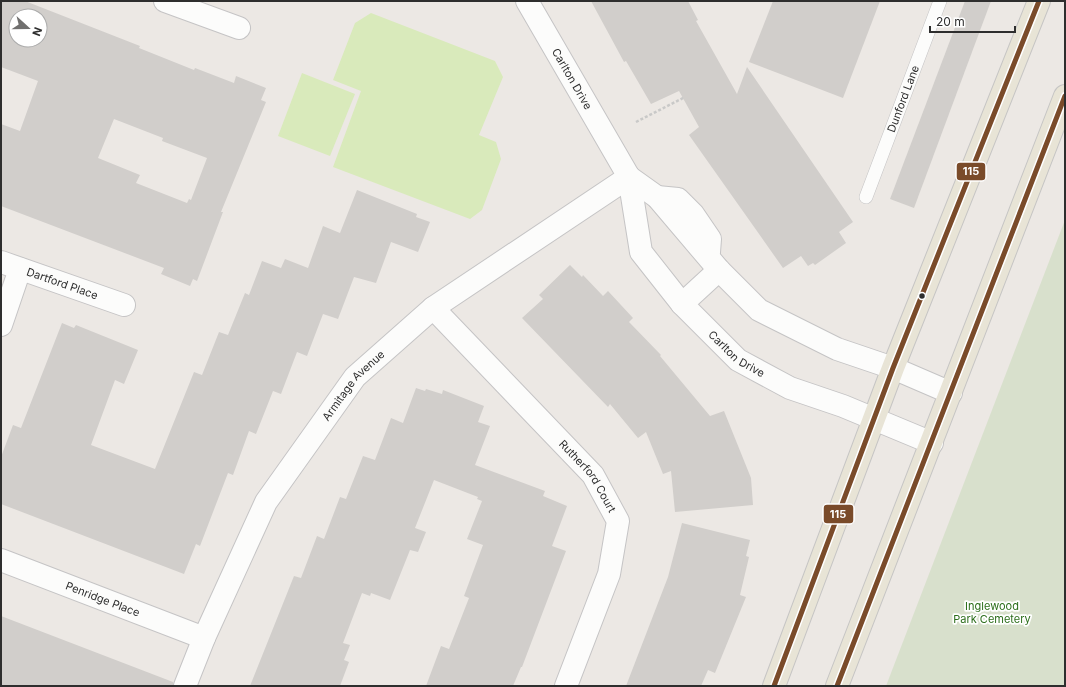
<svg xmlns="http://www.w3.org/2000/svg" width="1066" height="687" viewBox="0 0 1066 687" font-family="Inter,sans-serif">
  <rect width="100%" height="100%" fill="#ece8e4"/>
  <path fill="#d8e0cc" d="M1065,220V686H886Z"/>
  <g fill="#d9eabb">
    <path d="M371,13L495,61L503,77L479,135L496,142L501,159L482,210L470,219L333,167L361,91L333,80L355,23Z"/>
    <path d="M302,73L355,94L330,156L278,136Z"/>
  </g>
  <g fill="#d1cecb" fill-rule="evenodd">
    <path d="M1,1H25L140,46L139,48L194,70L195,68L234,83L236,76L266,88L261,100L266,102L221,212H223L197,281L193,279L190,286L161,274L164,268L1,206V124L20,131L38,81L1,67ZM16,16H40V40H16ZM114,119L163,138L162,141L207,158L191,200L189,199L187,203L136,183L140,175L98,158Z"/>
    <path d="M591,1H688L698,20L696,21L737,94L747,67L853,222L839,232L846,243L815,265L813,263L808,266L801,256L783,268L689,135L699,127L679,91L651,104L626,61L624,62Z"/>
    <path d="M773,1H880L843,98L749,62Z"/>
    <path d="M965,1H991L914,208L890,199Z"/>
    <path d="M357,190L417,214L416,217L430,222L418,252L391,242L376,283L354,277L338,319L323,314L307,356L297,352L281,394L273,391L256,434L249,431L233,475L228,473L200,546L196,544L184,574L1,504V457L13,425L21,428L62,323L74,328L76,325L138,350L124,384L115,380L91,445L155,469L194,372L202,375L219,332L228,335L245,293L249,295L262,261L281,268L285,259L308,268L323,226L340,233Z"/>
    <path d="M570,265L582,277L583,275L603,296L608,291L633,318L629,322L661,355L660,356L710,416L724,411L751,478L753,505L675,512L671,471L663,474L646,432L638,438L610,404L608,407L522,318L543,299L539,295Z"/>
    <path d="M416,388L425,391L426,389L442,394L443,390L484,406L478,422L490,426L475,465L545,491L543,496L567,506L552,546L566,551L522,667H521L513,686H426L441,646L449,649L469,598L464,596L483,545L467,539L482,501L477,499L478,497L434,480L415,528L426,532L418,552L410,550L390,600L371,593L370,596L362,593L343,643L350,645L344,660L349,662L340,686H250L294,576L301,578L317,536L324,539L340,497L346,499L363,456L375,460L391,418L403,423Z"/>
    <path d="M682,523L750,540L746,556L749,557L740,595L746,597L715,673L708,670L701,686H626L668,577Z"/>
    <path d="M1,616L173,682V686H1Z"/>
  </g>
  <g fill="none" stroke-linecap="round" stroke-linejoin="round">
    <g stroke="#c5c4c5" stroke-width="14">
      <g id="service">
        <path id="s1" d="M866,197L940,1"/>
      </g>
    </g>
    <g stroke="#c5c4c5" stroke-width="24">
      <g id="minor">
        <path d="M165,1L239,28"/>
        <path id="s2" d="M527,1L629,177L641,252L682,304L738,360L790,388L843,406L932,443"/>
        <path d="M629,177L657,197L719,270L759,310L837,349L893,368L951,393"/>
        <path d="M657,197L678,199L693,214L710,239L709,252"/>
        <path id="s3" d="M1,262L124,305"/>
        <path d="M682,304L719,270"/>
        <path id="s4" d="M433,308L593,475L618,521L609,574L566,686"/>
        <path d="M1,325L20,269"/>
        <path id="s5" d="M1,560L204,638"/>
        <path id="s6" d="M185,686L204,638L266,502L355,377L433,308L629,177"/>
      </g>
    </g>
    <g stroke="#c6c5c4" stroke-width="24">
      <g id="primary">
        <path d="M774,686L893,368L1039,1"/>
        <path d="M837,686L1065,96"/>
      </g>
    </g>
    <path stroke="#c9c9c8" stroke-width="2.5" stroke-dasharray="3 2" stroke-linecap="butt" d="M636,122L685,97"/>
    <use href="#service" stroke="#fcfcfb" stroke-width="13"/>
    <use href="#minor" stroke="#fcfcfb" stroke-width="22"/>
    <use href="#primary" stroke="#e8e4d6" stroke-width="22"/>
    <g stroke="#fff" stroke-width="8">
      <g id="bus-1">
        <path d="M774,686L893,368L1039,1"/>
        <path d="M837,686L1065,96"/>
      </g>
    </g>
    <use href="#bus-1" stroke="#7a4b2a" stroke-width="5"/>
  </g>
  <circle fill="#2e2e2e" stroke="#fff" stroke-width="1.5" cx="922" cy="296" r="3.5"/>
  <g text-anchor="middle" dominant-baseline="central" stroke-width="3.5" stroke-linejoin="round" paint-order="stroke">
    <g font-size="11" fill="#2e2e2e" stroke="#fff">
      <text stroke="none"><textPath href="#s2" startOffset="90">Carlton Drive</textPath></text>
      <text stroke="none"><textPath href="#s1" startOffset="105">Dunford Lane</textPath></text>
      <text stroke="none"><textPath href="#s3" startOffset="65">Dartford Place</textPath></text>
      <text stroke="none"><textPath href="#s2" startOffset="420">Carlton Drive</textPath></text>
      <text stroke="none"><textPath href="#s6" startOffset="347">Armitage Avenue</textPath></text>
      <text stroke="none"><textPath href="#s4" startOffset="229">Rutherford Court</textPath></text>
      <text stroke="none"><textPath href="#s5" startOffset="109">Penridge Place</textPath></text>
    </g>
    <g font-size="11" fill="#2c6e1b" stroke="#fff">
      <text x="992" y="606">Inglewood<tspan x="992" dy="13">Park Cemetery</tspan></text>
    </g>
  </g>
  <g stroke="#fff" stroke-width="1.5">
    <rect x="956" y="162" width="30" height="19" rx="4" fill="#7a4b2a"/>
    <rect x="823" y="504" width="31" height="20" rx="4" fill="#7a4b2a"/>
  </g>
  <g font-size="11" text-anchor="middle" font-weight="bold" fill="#fff">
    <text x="971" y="175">115</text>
    <text x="838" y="518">115</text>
  </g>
  <rect width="1066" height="687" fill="none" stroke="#2e2e2e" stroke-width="4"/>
  <g transform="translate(28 28) rotate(111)"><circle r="19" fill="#ffffff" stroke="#ababab"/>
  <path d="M0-3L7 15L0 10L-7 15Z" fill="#706f6e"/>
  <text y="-6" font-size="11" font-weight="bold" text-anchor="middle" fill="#2e2e2e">N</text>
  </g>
  <path d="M930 26v6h85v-6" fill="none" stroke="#2e2e2e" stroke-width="2"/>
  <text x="936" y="26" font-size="12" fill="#2e2e2e" stroke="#ffffff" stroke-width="3" paint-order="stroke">20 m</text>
</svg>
